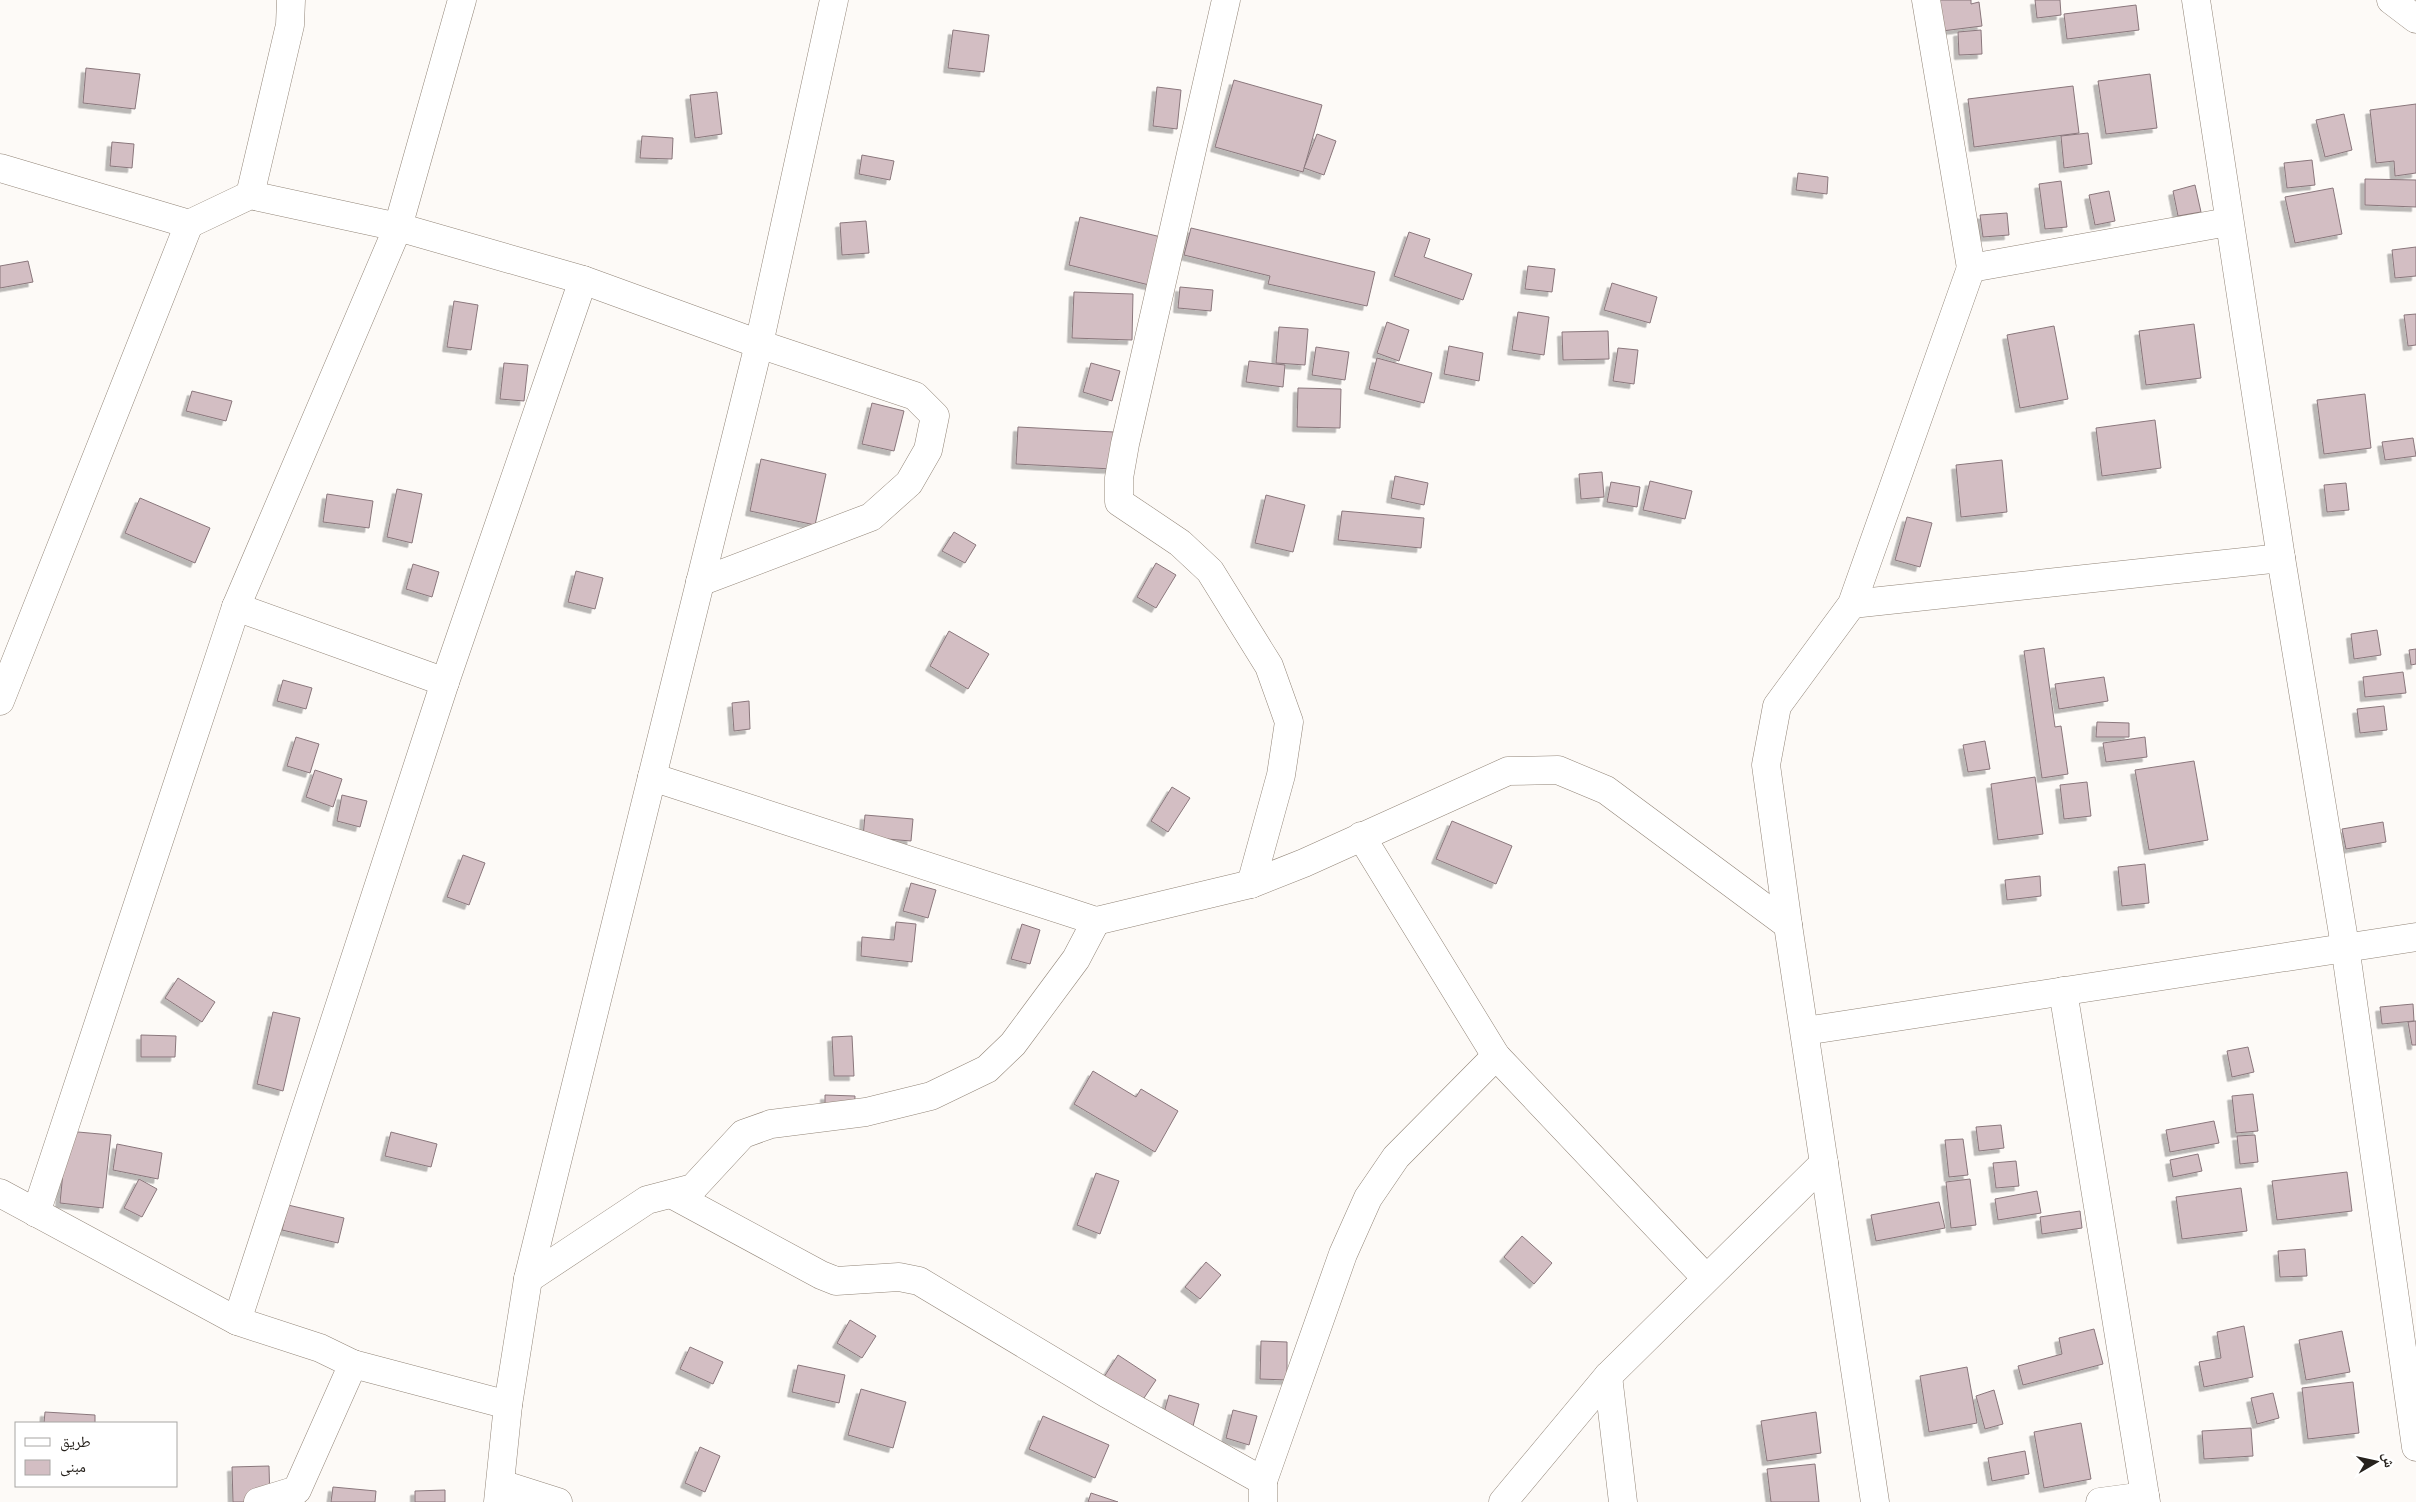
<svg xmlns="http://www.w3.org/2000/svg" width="2416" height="1502" viewBox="0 0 2416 1502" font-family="Commissioner,'Noto Naskh Arabic',sans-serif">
  <defs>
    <filter id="shadow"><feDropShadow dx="-4.5" dy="4.5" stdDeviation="0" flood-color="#0004"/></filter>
  </defs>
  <rect width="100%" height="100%" fill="#fdfaf7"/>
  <g fill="#d3bec3" stroke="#8a777c" filter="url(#shadow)">
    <path d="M1938,0H1971V4L1979,2L1982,26L1942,31Z"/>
    <path d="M2035,0H2060L2061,15L2037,18Z"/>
    <path d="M2136,5L2139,30L2067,39L2064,14Z"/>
    <path d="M953,30L989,35L984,72L948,68Z"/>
    <path d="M1981,30L1982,54L1959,55L1958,32Z"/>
    <path d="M86,68L140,74L135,109L83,103Z"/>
    <path d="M2150,74L2157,128L2106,134L2098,81Z"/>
    <path d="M1234,80L1322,105L1303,172L1215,147Z"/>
    <path d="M2073,86L2079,133L1974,147L1968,99Z"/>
    <path d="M1157,87L1181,90L1177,129L1153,126Z"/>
    <path d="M717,92L722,134L695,138L690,95Z"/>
    <path d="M2416,104V173L2395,176L2394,161L2376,163L2370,110Z"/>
    <path d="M2344,114L2352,150L2325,157L2316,120Z"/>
    <path d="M2088,133L2092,164L2064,168L2061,136Z"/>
    <path d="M1317,134L1336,141L1324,175L1304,168Z"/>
    <path d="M642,136L673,138L672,159L640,158Z"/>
    <path d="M112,142L134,144L132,168L110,166Z"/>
    <path d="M862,155L894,161L890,180L859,174Z"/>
    <path d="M2312,160L2315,185L2287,188L2284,163Z"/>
    <path d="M1798,173L1828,177L1827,194L1796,190Z"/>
    <path d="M2365,179L2416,180V207L2365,205Z"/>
    <path d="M2061,181L2067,227L2045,229L2039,184Z"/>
    <path d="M2195,185L2201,212L2178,216L2173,191Z"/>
    <path d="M2333,188L2342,234L2295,243L2285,197Z"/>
    <path d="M2109,191L2115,221L2095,225L2089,195Z"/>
    <path d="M2007,213L2009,235L1983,237L1980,215Z"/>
    <path d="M1080,217L1169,239L1157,287L1069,265Z"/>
    <path d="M866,221L869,253L842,255L840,223Z"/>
    <path d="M1191,228L1375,272L1367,306L1268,284L1270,276L1184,255Z"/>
    <path d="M1409,232L1430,239L1424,257L1472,274L1463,300L1394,276Z"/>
    <path d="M2416,247V276L2395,278L2392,250Z"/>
    <path d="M28,261L33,282L0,288V266Z"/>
    <path d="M1528,266L1555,269L1552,292L1525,289Z"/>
    <path d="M1612,283L1657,297L1650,323L1604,310Z"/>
    <path d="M1180,287L1213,290L1211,311L1178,308Z"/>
    <path d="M1074,292L1133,294L1132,340L1072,338Z"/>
    <path d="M454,301L478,305L471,350L447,347Z"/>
    <path d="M1518,312L1549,317L1544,355L1512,350Z"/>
    <path d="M2416,314V345L2408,346L2404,315Z"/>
    <path d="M1387,322L1409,330L1399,361L1377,353Z"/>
    <path d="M2194,324L2201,378L2146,385L2139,331Z"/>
    <path d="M2054,326L2068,399L2020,408L2007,335Z"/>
    <path d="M1279,327L1308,329L1305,365L1276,363Z"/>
    <path d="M1608,331L1609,359L1563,360L1562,332Z"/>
    <path d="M1449,346L1483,353L1479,381L1444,374Z"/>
    <path d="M1316,347L1349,352L1345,380L1312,375Z"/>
    <path d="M1618,348L1638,350L1634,384L1613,381Z"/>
    <path d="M1377,358L1432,373L1424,403L1369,389Z"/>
    <path d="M1249,361L1285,365L1283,387L1246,382Z"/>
    <path d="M504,363L528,365L524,401L500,399Z"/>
    <path d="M1091,363L1120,371L1112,401L1083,392Z"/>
    <path d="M1298,388L1341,389L1340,428L1297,427Z"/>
    <path d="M192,391L232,401L226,421L186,411Z"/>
    <path d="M2365,394L2371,448L2324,454L2317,400Z"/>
    <path d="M872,403L904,411L894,451L862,444Z"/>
    <path d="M2155,420L2161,468L2102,476L2096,428Z"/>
    <path d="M1018,427L1114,432L1112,469L1016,464Z"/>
    <path d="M2413,438L2416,456L2385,460L2382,442Z"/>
    <path d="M761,459L826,474L815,525L750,511Z"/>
    <path d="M2002,460L2007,512L1961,517L1956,465Z"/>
    <path d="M1602,472L1604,497L1581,499L1579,474Z"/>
    <path d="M1395,476L1428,483L1424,505L1391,498Z"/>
    <path d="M1650,481L1692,491L1685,519L1643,510Z"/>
    <path d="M1611,482L1640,487L1637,507L1607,502Z"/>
    <path d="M2346,483L2349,510L2327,512L2324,485Z"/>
    <path d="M397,489L422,494L412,543L387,537Z"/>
    <path d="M327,494L373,501L369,528L323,522Z"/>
    <path d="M1266,495L1305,505L1293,552L1255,543Z"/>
    <path d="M140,498L210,528L195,563L125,533Z"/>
    <path d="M1342,511L1424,518L1421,548L1338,540Z"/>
    <path d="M1907,517L1932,523L1920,567L1895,560Z"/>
    <path d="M954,532L976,545L965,563L942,551Z"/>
    <path d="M1156,563L1176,575L1156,608L1137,597Z"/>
    <path d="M413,564L439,572L432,597L406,589Z"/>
    <path d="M576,571L603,578L595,609L568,602Z"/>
    <path d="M2377,630L2381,655L2354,659L2351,634Z"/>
    <path d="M949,631L989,654L968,689L930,666Z"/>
    <path d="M2044,648L2055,727L2061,726L2068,774L2042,778L2024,651Z"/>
    <path d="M2416,649V664L2411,665L2409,650Z"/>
    <path d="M2403,672L2406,693L2365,697L2363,677Z"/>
    <path d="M2104,677L2108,701L2059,709L2055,684Z"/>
    <path d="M283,680L312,688L306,709L277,701Z"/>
    <path d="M749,701L750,729L734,731L732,703Z"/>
    <path d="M2384,706L2387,730L2360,733L2357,709Z"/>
    <path d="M2097,722L2129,723V737H2096Z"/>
    <path d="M296,737L319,744L310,773L287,766Z"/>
    <path d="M2145,737L2147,757L2106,762L2103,743Z"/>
    <path d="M1985,741L1990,769L1968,772L1963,745Z"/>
    <path d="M2194,761L2208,840L2149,850L2135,770Z"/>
    <path d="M315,770L342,779L333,807L306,797Z"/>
    <path d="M2035,777L2043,834L1998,840L1991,784Z"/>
    <path d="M2087,782L2091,816L2064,819L2060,785Z"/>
    <path d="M1172,787L1190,798L1168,832L1151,821Z"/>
    <path d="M342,795L367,801L360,827L337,821Z"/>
    <path d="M865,815L913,819L911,841L863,837Z"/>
    <path d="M1452,821L1512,846L1496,884L1436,859Z"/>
    <path d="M2383,822L2386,842L2346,849L2342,829Z"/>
    <path d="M463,855L485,863L469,905L447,897Z"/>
    <path d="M2145,864L2149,903L2122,906L2118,867Z"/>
    <path d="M2040,876L2041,896L2007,900L2005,880Z"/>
    <path d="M911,883L936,890L928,918L903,911Z"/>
    <path d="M896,922L916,924L912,962L861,956L862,937L894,940Z"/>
    <path d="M1022,924L1040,930L1030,964L1011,959Z"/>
    <path d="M178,978L215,1002L202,1022L165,998Z"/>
    <path d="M2413,1004L2414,1021L2382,1024L2380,1007Z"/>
    <path d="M273,1012L300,1018L283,1091L257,1084Z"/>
    <path d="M2416,1021V1045H2412L2408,1022Z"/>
    <path d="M141,1035L176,1036L175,1057H141Z"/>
    <path d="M852,1036L854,1076H834L832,1037Z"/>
    <path d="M2248,1047L2254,1072L2232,1077L2227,1051Z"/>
    <path d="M1093,1071L1136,1097L1141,1089L1178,1111L1155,1152L1074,1104Z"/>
    <path d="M2253,1094L2258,1131L2236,1133L2232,1096Z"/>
    <path d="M825,1095L855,1096L854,1121L825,1120Z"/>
    <path d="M2214,1121L2219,1143L2170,1152L2166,1130Z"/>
    <path d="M2001,1125L2004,1148L1979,1151L1976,1127Z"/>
    <path d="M67,1131L111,1135L103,1208L60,1203Z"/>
    <path d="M391,1132L437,1144L431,1167L385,1156Z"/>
    <path d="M2255,1135L2258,1162L2240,1164L2237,1136Z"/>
    <path d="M1963,1139L1968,1175L1949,1177L1945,1140Z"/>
    <path d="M117,1144L162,1153L158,1179L113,1170Z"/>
    <path d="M2198,1154L2202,1171L2173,1177L2170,1160Z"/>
    <path d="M2016,1161L2019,1186L1996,1188L1993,1163Z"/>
    <path d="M2347,1172L2352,1211L2277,1220L2272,1181Z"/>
    <path d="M1096,1173L1119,1181L1100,1234L1077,1225Z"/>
    <path d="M139,1179L157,1189L142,1217L124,1208Z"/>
    <path d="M1970,1179L1976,1225L1951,1228L1946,1182Z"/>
    <path d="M2241,1188L2247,1231L2182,1239L2176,1197Z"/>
    <path d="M2037,1191L2041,1213L1998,1220L1995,1199Z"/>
    <path d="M1939,1202L1945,1228L1876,1241L1871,1215Z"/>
    <path d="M288,1205L344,1218L338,1243L282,1230Z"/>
    <path d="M2080,1211L2082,1228L2042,1234L2040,1217Z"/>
    <path d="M1522,1236L1552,1263L1534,1284L1504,1257Z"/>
    <path d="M2305,1249L2307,1276L2280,1277L2278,1251Z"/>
    <path d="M1206,1262L1221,1275L1200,1299L1185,1287Z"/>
    <path d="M850,1320L876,1336L862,1358L837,1343Z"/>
    <path d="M2244,1326L2253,1377L2204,1387L2199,1362L2221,1358L2217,1332Z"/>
    <path d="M2094,1329L2103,1364L2023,1385L2018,1366L2062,1354L2059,1338Z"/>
    <path d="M2342,1331L2350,1372L2306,1380L2299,1340Z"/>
    <path d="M1261,1341L1287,1342V1380L1260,1379Z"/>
    <path d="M690,1347L723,1362L713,1384L680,1369Z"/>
    <path d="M1118,1355L1156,1380L1142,1401L1104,1377Z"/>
    <path d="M798,1365L845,1375L839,1403L792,1392Z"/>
    <path d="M1967,1367L1977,1423L1929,1432L1920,1376Z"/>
    <path d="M2353,1382L2359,1433L2308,1439L2302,1388Z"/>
    <path d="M861,1389L906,1402L893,1448L848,1435Z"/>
    <path d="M1994,1390L2003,1424L1985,1429L1976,1396Z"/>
    <path d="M2273,1393L2279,1418L2257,1424L2251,1398Z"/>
    <path d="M1169,1395L1199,1404L1193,1426L1163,1416Z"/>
    <path d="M1233,1410L1257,1416L1249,1445L1226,1438Z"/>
    <path d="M45,1412L95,1415V1423H44Z"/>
    <path d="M1816,1412L1821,1453L1767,1461L1761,1421Z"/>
    <path d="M1043,1416L1109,1445L1095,1478L1029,1449Z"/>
    <path d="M2081,1423L2091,1479L2044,1488L2034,1432Z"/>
    <path d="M2251,1428L2253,1456L2204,1459L2202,1431Z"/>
    <path d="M700,1447L720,1456L705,1492L685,1483Z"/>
    <path d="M2025,1451L2029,1474L1992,1481L1988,1458Z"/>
    <path d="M1815,1464L1819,1502H1771L1767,1469Z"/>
    <path d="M269,1466L270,1502H233L232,1467Z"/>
    <path d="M333,1487L376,1491L375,1502H331Z"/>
    <path d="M445,1490V1502H415V1491Z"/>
    <path d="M1091,1493L1118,1502H1088Z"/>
  </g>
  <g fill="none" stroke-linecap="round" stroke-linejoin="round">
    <g stroke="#928578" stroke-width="29">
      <g id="street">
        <path d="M1226,0L1125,444L1119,478V502L1180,543L1210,571L1269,666L1289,722L1281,775L1251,884"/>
        <path d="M1926,0L1971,268L2228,222"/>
        <path d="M2196,0L2281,558L2345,946L2416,1447"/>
        <path d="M2391,0L2416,19"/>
        <path d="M0,168L189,224L250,195L398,227L583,280L759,344L915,396L935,416L928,450L909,483L871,517L700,582"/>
        <path d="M250,195L290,25L291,0"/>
        <path d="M1852,604L2281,558"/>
        <path d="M236,607L445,682"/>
        <path d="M0,701L189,224"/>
        <path d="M652,777L1096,921L1251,884L1304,863L1508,771L1558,770L1606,790L1788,925"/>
        <path d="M1361,836L1496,1056L1706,1278"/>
        <path d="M2063,991L2146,1502"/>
        <path d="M1805,1031L2416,937"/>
        <path d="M0,1193L237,1321L320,1348L353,1364L508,1405"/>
        <path d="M673,1195L821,1275L836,1281L899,1277L919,1281L1106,1393L1263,1481V1502"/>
        <path d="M36,1213L236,607L398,227L462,0"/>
        <path d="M528,1279L647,1200L693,1188L743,1134L771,1124L866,1112L931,1096L987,1069L1013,1044L1076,959L1096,921"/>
        <path d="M237,1321L445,682L583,280"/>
        <path d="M1608,1376L1623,1502"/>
        <path d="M1263,1481L1343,1254L1368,1198L1396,1157L1496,1056"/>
        <path d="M501,1484L558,1502"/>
        <path d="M258,1502L297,1490L353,1364"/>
        <path d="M498,1502L508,1405L528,1279L759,344L834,0"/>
        <path d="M1503,1502L1608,1376L1824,1163"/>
        <path d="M1875,1502L1788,925L1766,765L1777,706L1852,604L1971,268"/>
        <path d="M2100,1502L2145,1496"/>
      </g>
    </g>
    <use href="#street" stroke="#fff" stroke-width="28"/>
  </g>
  <rect x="15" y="1422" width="162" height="65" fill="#ffffff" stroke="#a8a6a4"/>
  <rect x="25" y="1438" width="25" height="8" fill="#ffffff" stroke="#a8a6a4"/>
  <text x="60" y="1447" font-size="15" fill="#26211c">طريق</text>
  <rect x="25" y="1460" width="25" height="15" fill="#d3bec3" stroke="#a8a6a4"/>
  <text x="60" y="1472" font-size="15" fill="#26211c">مبنى</text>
  <g transform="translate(2376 1462) rotate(81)" stroke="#ffffff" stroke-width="4" paint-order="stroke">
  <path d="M0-4L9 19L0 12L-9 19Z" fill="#26211c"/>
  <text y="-8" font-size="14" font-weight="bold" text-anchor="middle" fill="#26211c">ش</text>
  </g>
</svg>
